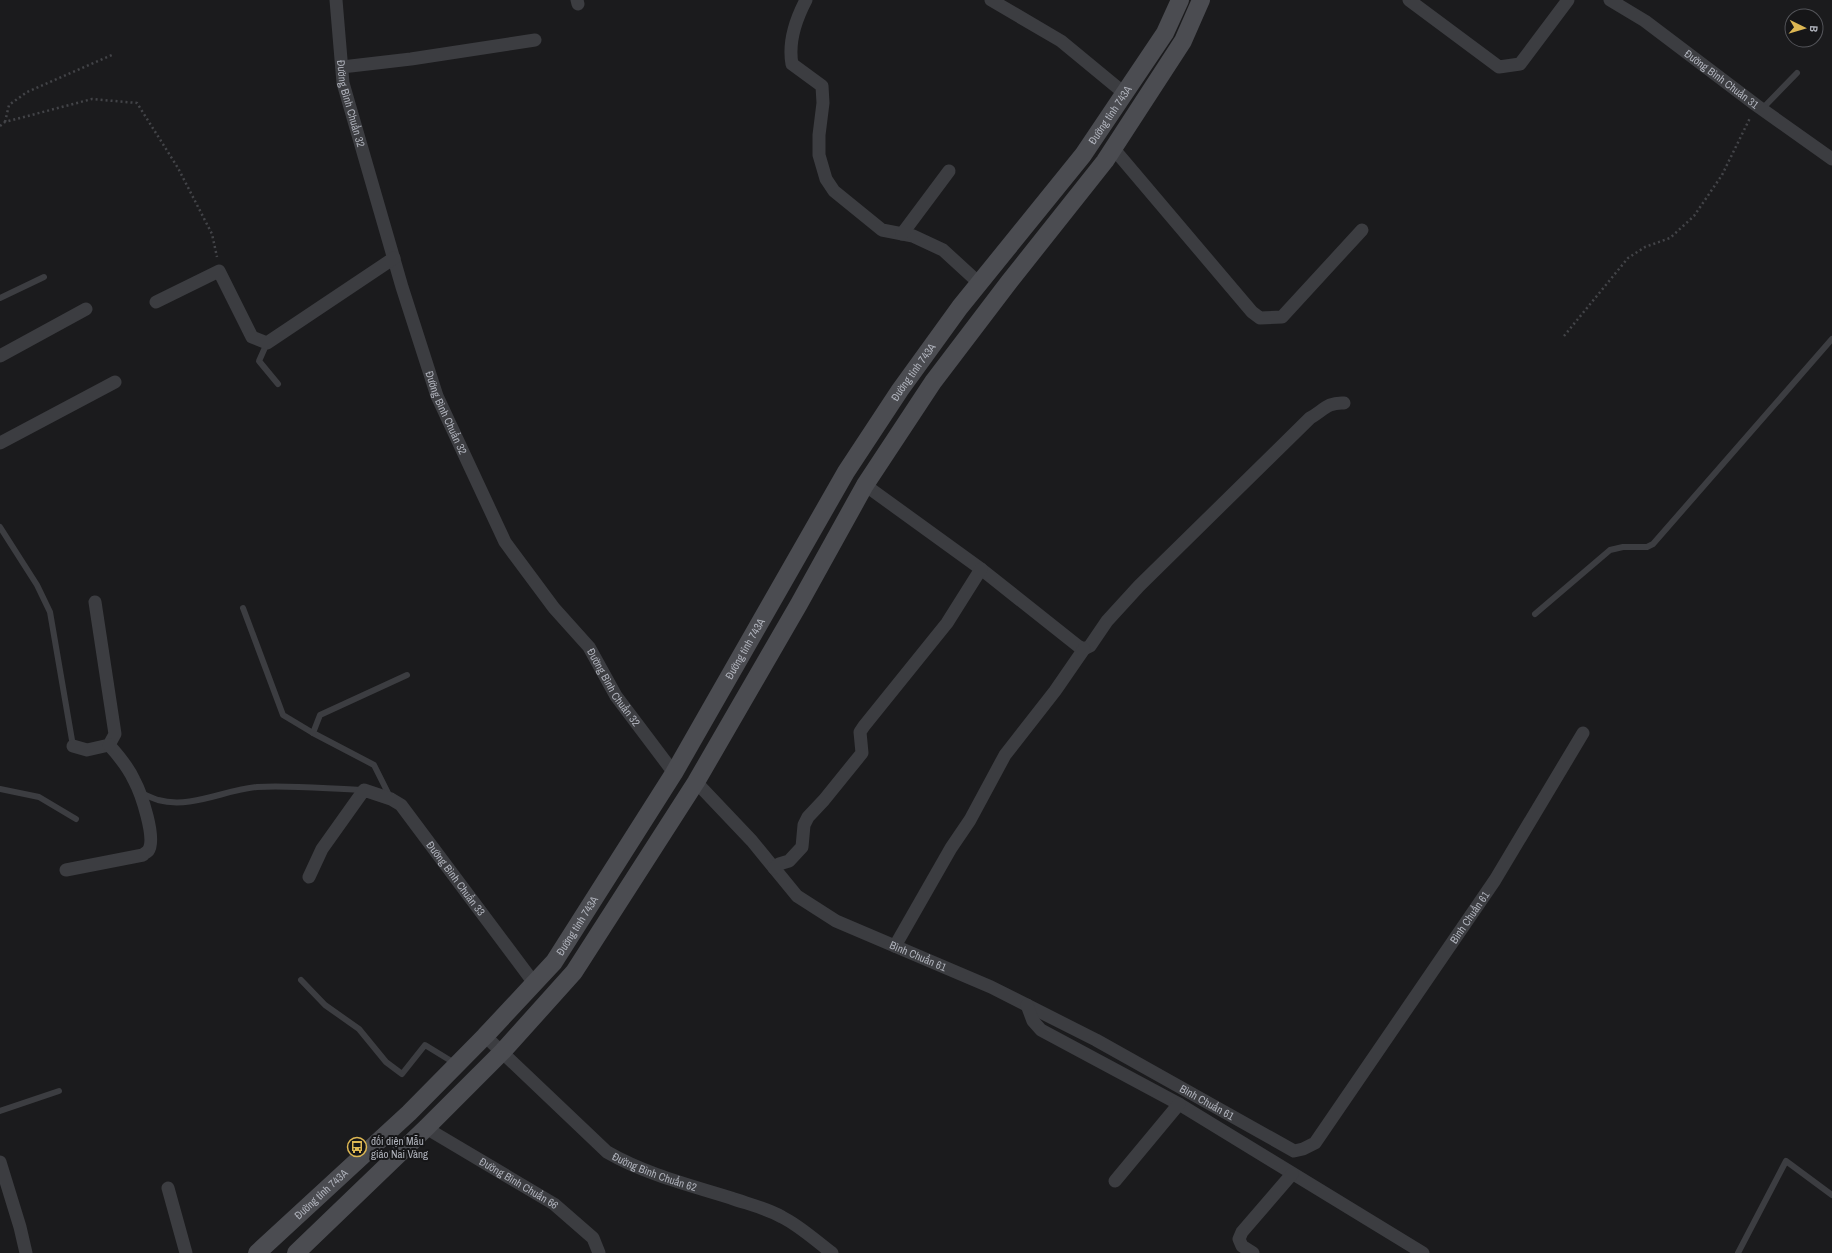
<svg xmlns="http://www.w3.org/2000/svg" width="1832" height="1253" viewBox="0 0 1832 1253" font-family="'Archivo Narrow',sans-serif">
  <rect width="100%" height="100%" fill="#1b1b1d"/>
  <g fill="none" stroke-linecap="round" stroke-linejoin="round">
    <g stroke="#434448" stroke-width="2.5" stroke-dasharray="2 3" stroke-linecap="butt">
      <path d="M5,122L9,105L27,92L112,55"/>
      <path d="M0,126L5,122L92,99L137,103L178,168L212,234L217,257"/>
      <path d="M1564,336L1628,258L1645,247L1670,238L1694,216L1722,175L1750,118"/>
    </g>
    <g stroke="#3c3d41" stroke-width="6">
      <path d="M1762,109L1797,73"/>
      <path d="M0,298L44,277"/>
      <path d="M267,343L259,361L278,384"/>
      <path d="M0,527L37,585L50,612L73,746"/>
      <path d="M243,608L283,715L313,733L374,765L390,797"/>
      <path d="M1535,614L1610,550L1623,547H1647L1653,544L1832,339"/>
      <path d="M313,733L320,715L407,675"/>
      <path d="M0,789L39,797L76,819"/>
      <path d="M141,793C146,795 152,798 158,800C191,809 224,790 257,787C292,785 328,789 364,790"/>
      <path d="M301,980L325,1005L359,1029L386,1062L402,1074L425,1045L456,1064"/>
      <path d="M0,1111L59,1091"/>
      <path d="M1738,1253L1786,1161L1832,1195"/>
    </g>
    <g stroke="#3c3d41" stroke-width="13">
      <path id="s1" d="M336,0L343,83L402,287L437,396L505,542L554,608L589,647L616,696L674,773"/>
      <path d="M577,0L578,4"/>
      <path d="M806,0C796,19 788,42 792,64L822,86L823,103L819,135V155L826,179L834,191L882,230L913,236L943,250L979,283"/>
      <path d="M991,0L1061,41L1124,93"/>
      <path d="M1409,0L1499,67L1520,64L1568,0"/>
      <path id="s2" d="M1610,0L1645,21L1756,105L1832,159"/>
      <path d="M342,67L411,59L535,40"/>
      <path d="M1113,148L1252,312L1260,318L1282,317L1362,230"/>
      <path d="M902,234L949,171"/>
      <path d="M156,302L219,271L252,337L267,343L394,258"/>
      <path d="M0,356L86,309"/>
      <path d="M0,443L115,382"/>
      <path d="M865,485L981,569L1078,646L1084,649L1090,646L1107,621L1139,586L1310,418C1323,411 1327,402 1344,403"/>
      <path d="M73,746L87,750L109,745L115,734L95,602"/>
      <path id="s3" d="M696,782L752,841L797,896L836,921L991,987L1096,1040L1294,1151L1303,1149L1315,1143L1495,880L1583,733"/>
      <path d="M774,868L779,864L789,861L802,847L804,825L808,817L824,800L862,753L860,732L864,726L947,623L981,569"/>
      <path d="M66,870L143,855C144,853 146,853 148,851C157,839 141,793 134,780C128,767 119,756 109,745"/>
      <path id="s4" d="M309,877L322,849L364,790L391,799L401,805L534,983"/>
      <path d="M895,946L951,848L970,820L1005,755L1055,691L1084,649"/>
      <path d="M1027,1005L1033,1021L1041,1030L1179,1104L1423,1253"/>
      <path id="s5" d="M485,1036L607,1152C645,1174 689,1185 731,1198C748,1204 766,1208 782,1217C800,1226 816,1241 832,1253"/>
      <path id="s6" d="M426,1128L554,1204L593,1238L599,1253"/>
      <path d="M0,1162L20,1227L26,1253"/>
      <path d="M1115,1181L1179,1104"/>
      <path d="M168,1188L186,1253"/>
      <path d="M1253,1253L1242,1246L1239,1239L1242,1232L1292,1174"/>
    </g>
    <g stroke="#4b4c51" stroke-width="18">
      <path id="s7" d="M257,1253L409,1113L485,1036L554,962L674,773L846,472L900,390L960,307L1083,155L1165,33L1180,0"/>
      <path d="M296,1253L426,1128L503,1051L574,972L696,782L799,604L865,485L933,382L1009,282L1105,161L1183,41L1201,0"/>
    </g>
  </g>
  <defs>
    <g id="bus-ring" transform="scale(1)"><circle r="9.5" fill="#161618" stroke="#ddb753" stroke-width="1.5"/><path d="M-5-6H5V4H4V6H2V4H-2V6H-4V4H-5ZM-3.5-4V0h7V-4ZM-3.5 1.2v1.5H-2V1.2ZM2 1.2v1.5H3.5V1.2Z" fill="#ddb753"/></g>
  </defs>
  <g fill-rule="evenodd">
    <use href="#bus-ring" x="357" y="1147"/>
  </g>
  <g text-anchor="middle" dominant-baseline="central" stroke-width="4" stroke-linejoin="round" paint-order="stroke">
    <g font-size="11" fill="#afb2bb" stroke="#161618">
      <text stroke="none"><textPath href="#s2" startOffset="137">Đường Bình Chuẩn 31</textPath></text>
      <text stroke="none"><textPath href="#s1" startOffset="105">Đường Bình Chuẩn 32</textPath></text>
      <text stroke="none"><textPath href="#s7" startOffset="1431">Đường tỉnh 743A</textPath></text>
      <text stroke="none"><textPath href="#s7" startOffset="1107">Đường tỉnh 743A</textPath></text>
      <text stroke="none"><textPath href="#s1" startOffset="429">Đường Bình Chuẩn 32</textPath></text>
      <text stroke="none"><textPath href="#s7" startOffset="783">Đường tỉnh 743A</textPath></text>
      <text stroke="none"><textPath href="#s1" startOffset="753">Đường Bình Chuẩn 32</textPath></text>
      <text stroke="none"><textPath href="#s4" startOffset="235">Đường Bình Chuẩn 33</textPath></text>
      <text stroke="none"><textPath href="#s3" startOffset="1008">Bình Chuẩn 61</textPath></text>
      <text stroke="none"><textPath href="#s7" startOffset="459">Đường tỉnh 743A</textPath></text>
      <text stroke="none"><textPath href="#s3" startOffset="288">Bình Chuẩn 61</textPath></text>
      <text stroke="none"><textPath href="#s3" startOffset="612">Bình Chuẩn 61</textPath></text>
      <text stroke="none"><textPath href="#s5" startOffset="220">Đường Bình Chuẩn 62</textPath></text>
      <text stroke="none"><textPath href="#s6" startOffset="108">Đường Bình Chuẩn 66</textPath></text>
      <text stroke="none"><textPath href="#s7" startOffset="87">Đường tỉnh 743A</textPath></text>
    </g>
    <g font-size="11" fill="#afb2bb" stroke="#161618" text-anchor="start">
      <text x="371" y="1141">đối diện Mẫu<tspan x="371" dy="13">giáo Nai Vàng</tspan></text>
    </g>
  </g>
  <g transform="translate(1804 28) rotate(95)"><circle r="19" fill="#161618" stroke="#535459"/>
  <path d="M0-3L7 15L0 10L-7 15Z" fill="#ddb753"/>
  <text y="-6" font-size="11" font-weight="bold" text-anchor="middle" fill="#afb2bb">B</text>
  </g>
</svg>
